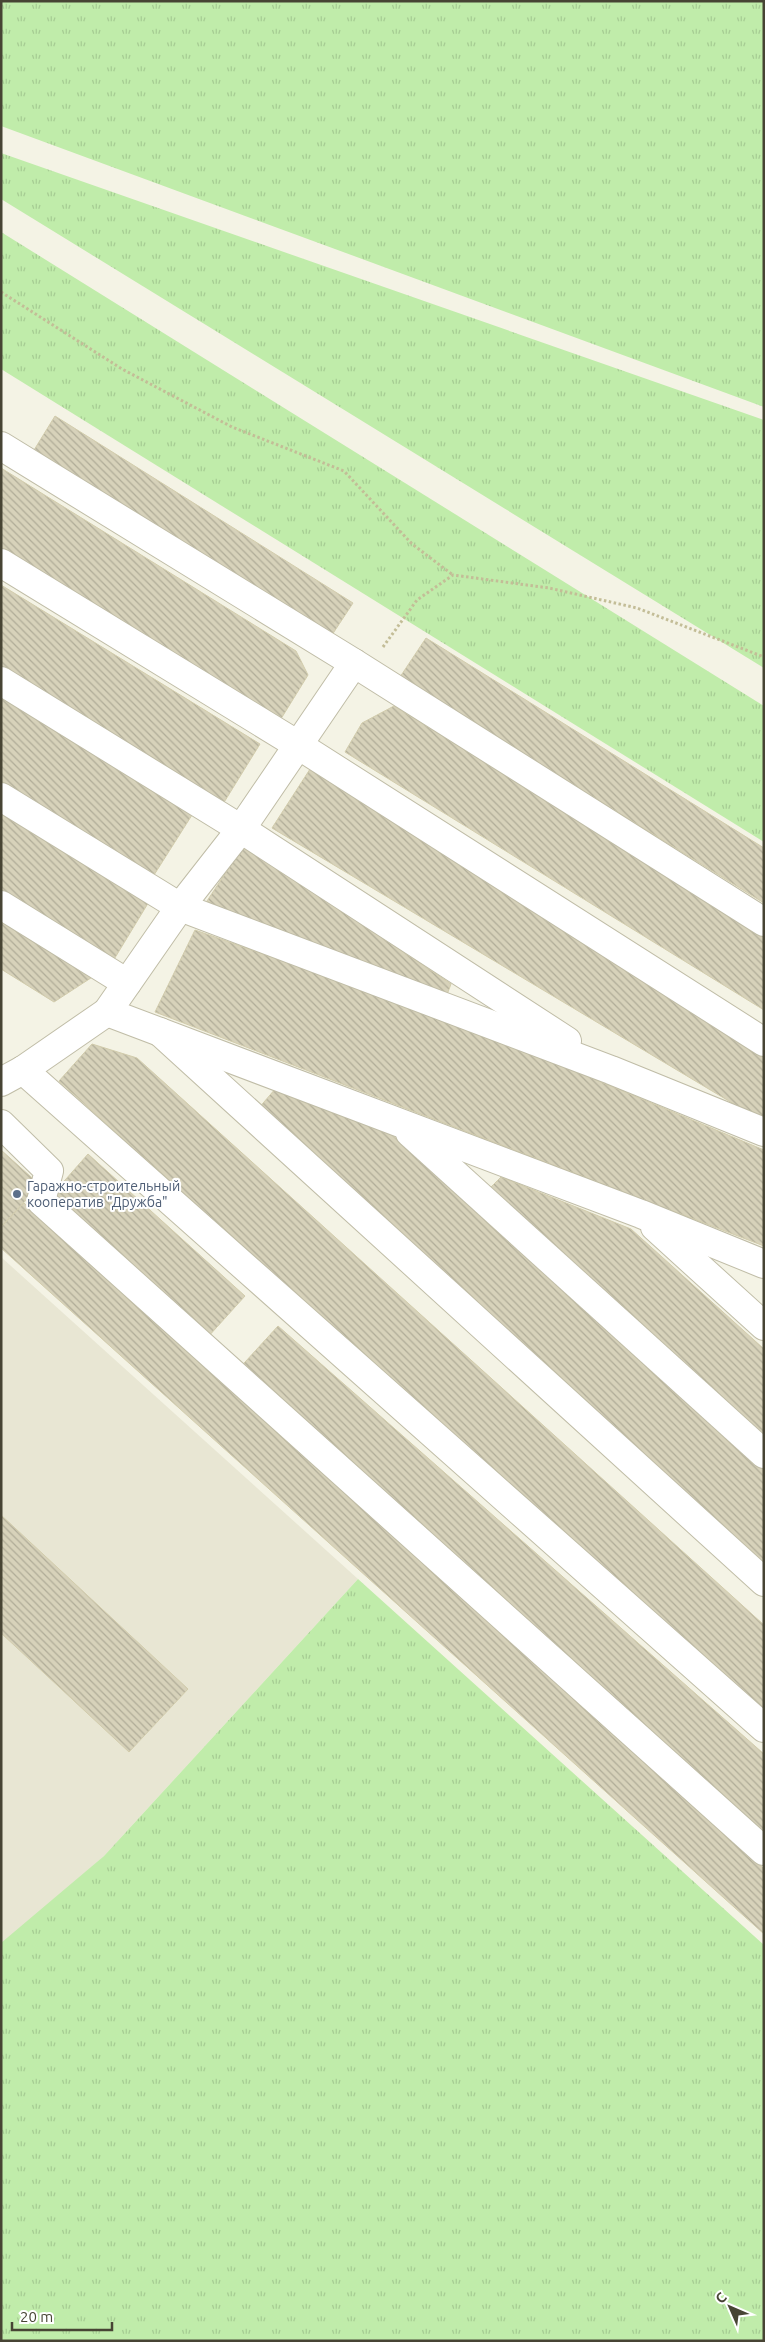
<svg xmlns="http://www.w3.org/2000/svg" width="765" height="2342" viewBox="0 0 765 2342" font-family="Ubuntu,sans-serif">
  <defs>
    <pattern id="grass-tufts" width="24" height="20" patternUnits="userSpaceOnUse" patternTransform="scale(1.25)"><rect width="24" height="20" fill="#c0ecaa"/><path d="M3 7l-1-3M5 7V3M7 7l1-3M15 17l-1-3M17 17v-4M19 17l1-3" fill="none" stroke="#a6cc93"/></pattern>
    <pattern id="building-back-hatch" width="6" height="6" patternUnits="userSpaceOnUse" patternTransform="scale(1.25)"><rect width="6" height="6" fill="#d7d2ba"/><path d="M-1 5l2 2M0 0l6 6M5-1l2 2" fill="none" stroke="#b0ac98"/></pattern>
  </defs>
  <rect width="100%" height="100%" fill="#f4f3e5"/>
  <path fill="#e8e6d3" d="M1,1257L358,1579L104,1856L1,1947Z"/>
  <g fill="url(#grass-tufts)">
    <path d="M1,1H764V407L1,126Z"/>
    <path d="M1,153L764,420V668L1,199Z"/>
    <path d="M1,232L764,706V842L1,369Z"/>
    <path d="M358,1579L764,1945V2341H1V1943L104,1856Z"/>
  </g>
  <g fill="url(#building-back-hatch)" stroke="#d2ccac">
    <path d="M55,416L353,603L328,641L31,455Z"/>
    <path d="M1,468L296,651L308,675L279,722L1,551Z"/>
    <path d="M1,585L260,744L223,804L1,668Z"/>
    <path d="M426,638L764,848V903L400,677Z"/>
    <path d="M1,697L192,815L154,875L1,781Z"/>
    <path d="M394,706L764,934V1010L345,752L362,723Z"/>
    <path d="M312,766L764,1049V1122L272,828Z"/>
    <path d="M1,808L150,900L113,961L1,892Z"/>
    <path d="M244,845L451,984L445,1000L239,921L207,901Z"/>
    <path d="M1,916L97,974L54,1002L1,969Z"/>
    <path d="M195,930L462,1024L764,1150V1246L155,1012Z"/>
    <path d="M92,1044L137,1058L764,1625V1718L59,1081Z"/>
    <path d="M276,1088L390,1133L764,1470V1566L258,1109Z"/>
    <path d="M1,1150L40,1185L1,1227Z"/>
    <path d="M88,1154L245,1296L207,1338L51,1196Z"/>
    <path d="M501,1177L631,1229L764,1349V1438L487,1191Z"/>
    <path d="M24,1203L764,1869V1934L1,1248V1227Z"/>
    <path d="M278,1326L764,1754V1846L235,1373Z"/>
    <path d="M1,1515L188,1689L129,1752L1,1633Z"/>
  </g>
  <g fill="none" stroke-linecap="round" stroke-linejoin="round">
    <g stroke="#c0bda7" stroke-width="30">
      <g id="minor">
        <path d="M1,446L354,663L764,922"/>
        <path d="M1,563L298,745L764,1042"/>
        <path d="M1,681L241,829L567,1041"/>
        <path d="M1,797L180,907L611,1070L764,1132"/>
        <path d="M1,905L127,983"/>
        <path d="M107,1012L641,1214L764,1264"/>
        <path d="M160,1032L764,1582"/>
        <path d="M23,1070L764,1728"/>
        <path d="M1,1082L23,1070L107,1012L180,907L241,829L354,663"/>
        <path d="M1,1124L49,1171L41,1201L764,1851"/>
        <path d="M410,1133L764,1454"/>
        <path d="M655,1227L764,1326"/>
      </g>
    </g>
    <g stroke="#c3bd97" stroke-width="3" stroke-dasharray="2.5 2.5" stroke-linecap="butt">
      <path d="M1,292L122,369L232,427L344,471L412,544L453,575"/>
      <path d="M383,647L417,600L453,575L549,588L637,608L764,657"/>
    </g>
    <use href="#minor" stroke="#fff" stroke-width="28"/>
  </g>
  <circle fill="#5c6f8a" stroke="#fff" stroke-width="2" cx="17" cy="1194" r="5"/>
  <g text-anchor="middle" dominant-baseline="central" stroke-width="4" stroke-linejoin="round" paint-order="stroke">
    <g font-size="14" fill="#4e5e75" stroke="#fff" text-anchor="start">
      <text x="27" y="1186">Гаражно-строительный<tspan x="27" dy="16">кооператив "Дружба"</tspan></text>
    </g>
  </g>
  <rect width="765" height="2342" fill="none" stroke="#474434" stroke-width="5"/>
  <g transform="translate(730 2307) rotate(315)" stroke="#ffffff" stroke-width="4" paint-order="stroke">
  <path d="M0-4L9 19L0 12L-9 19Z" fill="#474434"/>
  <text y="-8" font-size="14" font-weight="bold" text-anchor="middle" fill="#474434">С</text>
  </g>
  <path d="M12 2322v8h100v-8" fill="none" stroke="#474434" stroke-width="2.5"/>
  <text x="20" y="2322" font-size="15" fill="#474434" stroke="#ffffff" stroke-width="4" paint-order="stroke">20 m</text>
</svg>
